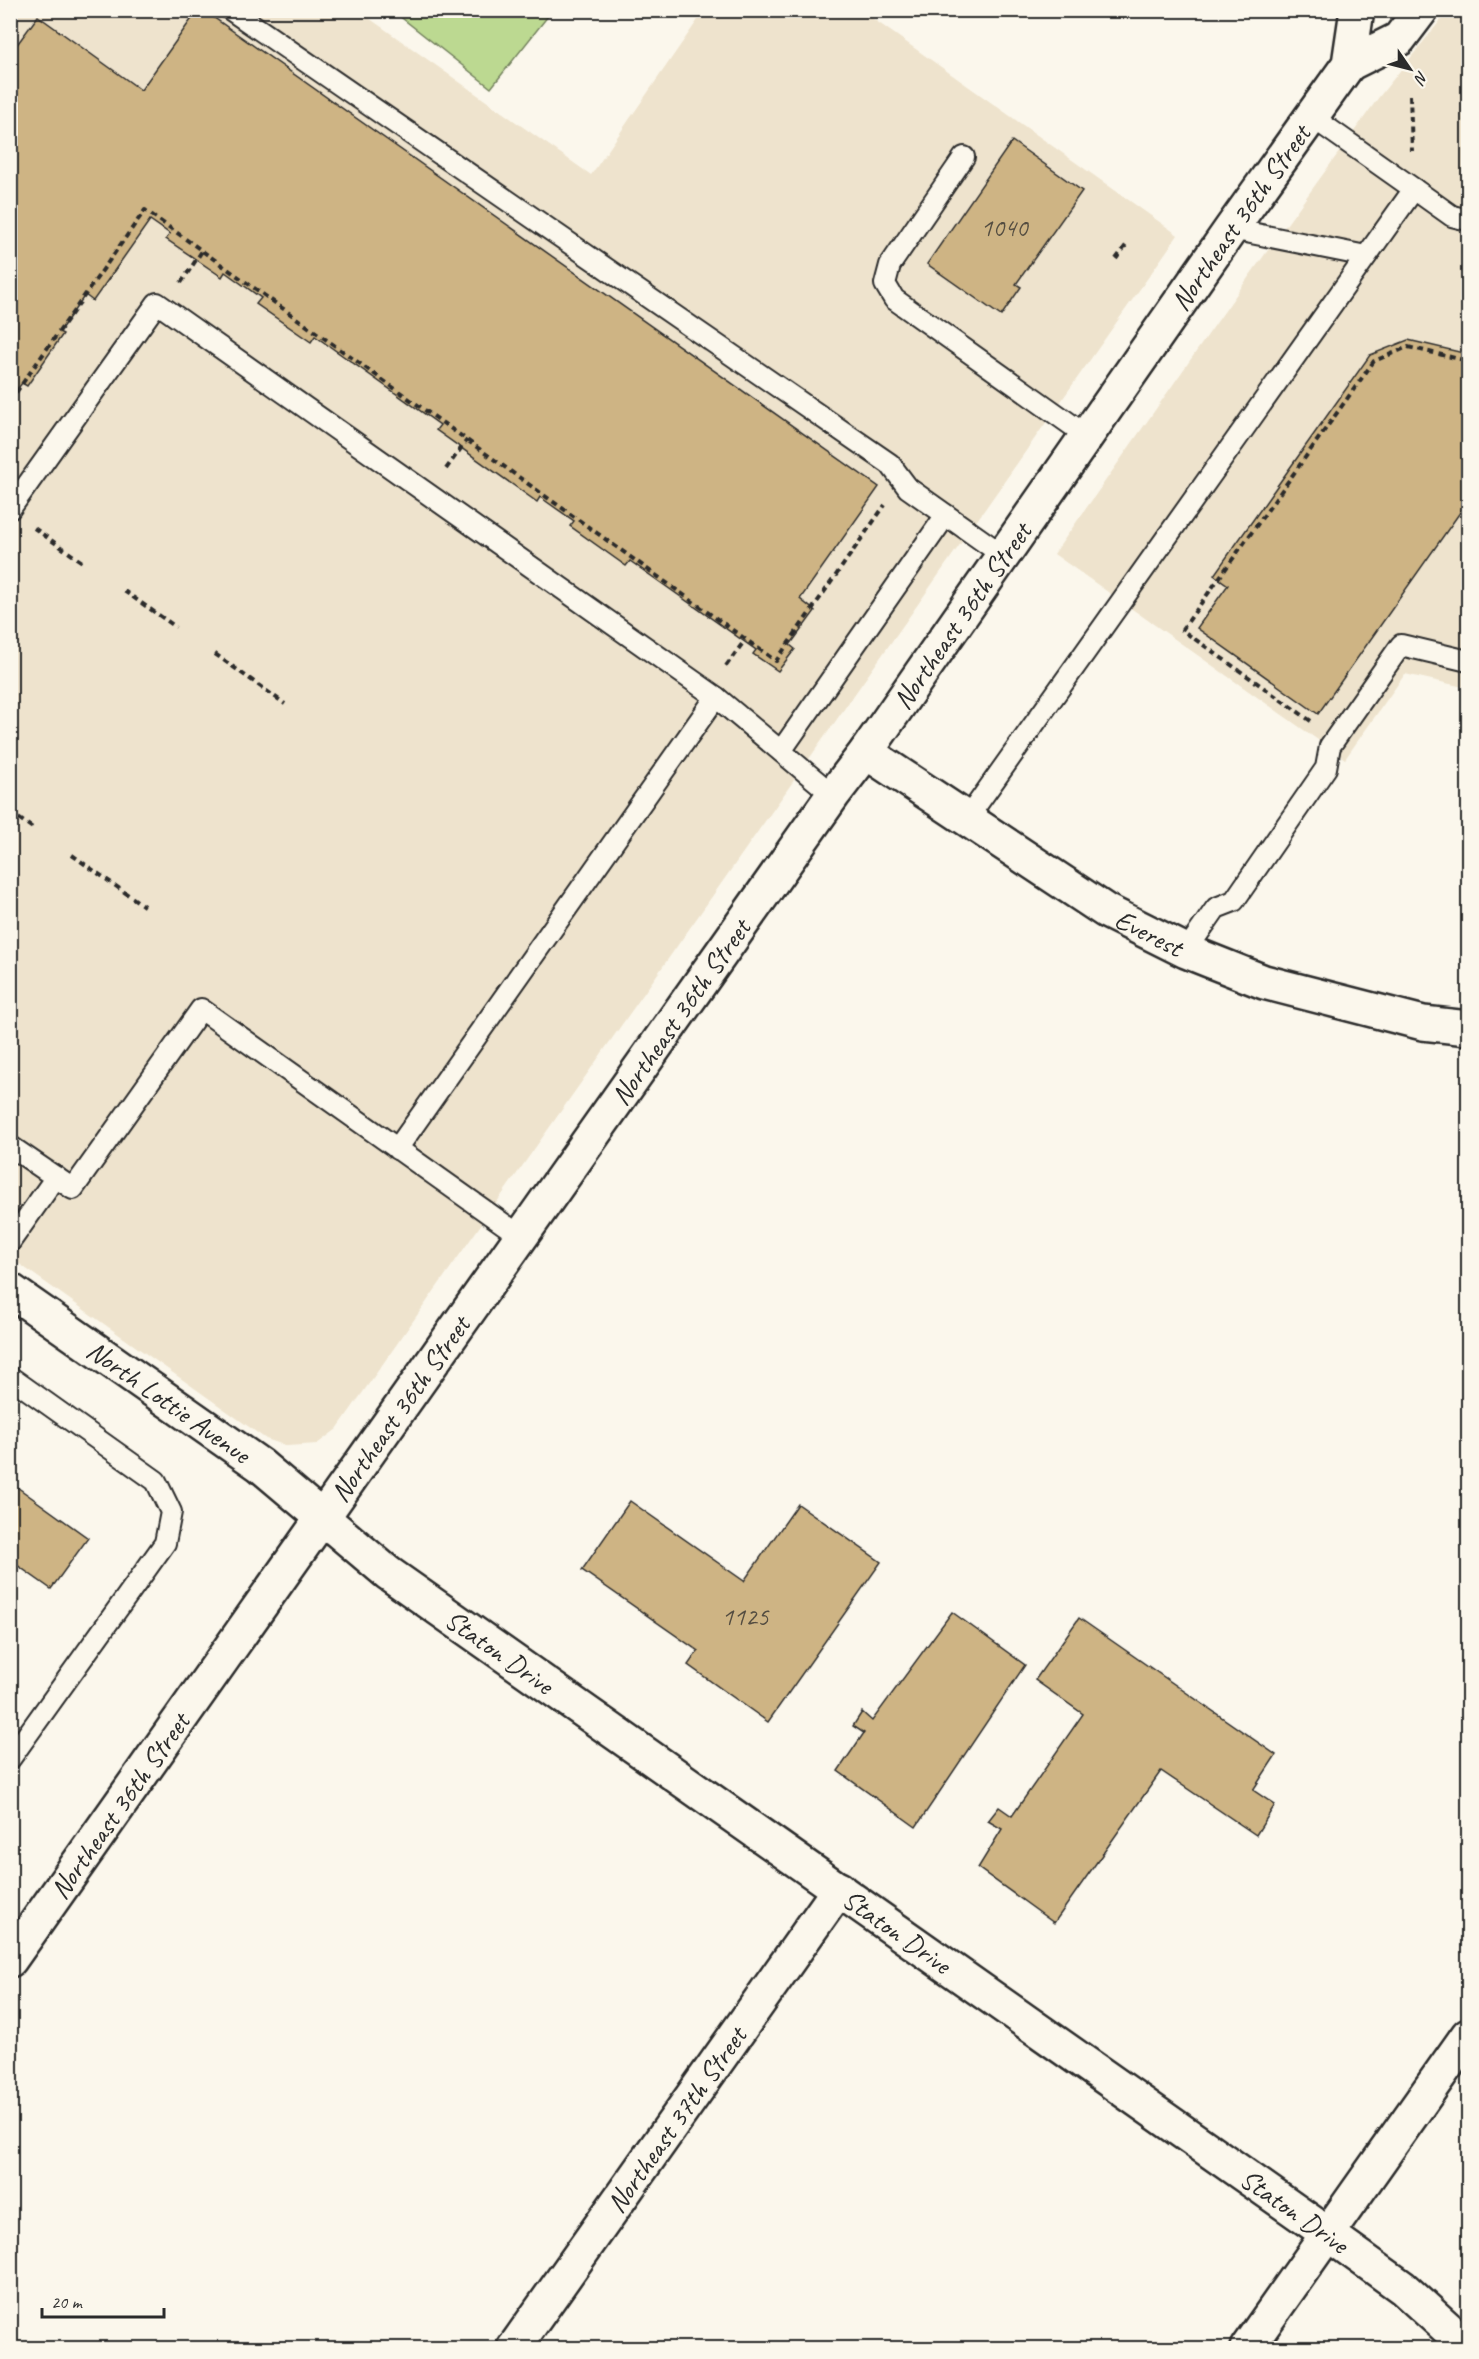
<svg xmlns="http://www.w3.org/2000/svg" width="1479" height="2359" viewBox="0 0 1479 2359" font-family="Caveat,sans-serif">
  <rect width="100%" height="100%" fill="#fbf7ec"/>
  <filter id="ink" filterUnits="userSpaceOnUse"><feTurbulence type="fractalNoise" baseFrequency=".0167" numOctaves="2"/><feDisplacementMap in="SourceGraphic" scale="12" xChannelSelector="R" yChannelSelector="G"/><feConvolveMatrix kernelMatrix="1 2 1 2 8 2 1 2 1" color-interpolation-filters="sRGB"/></filter>
  <g filter="url(#ink)">
    <g fill="#eee3cd">
      <path d="M11,11H359L591,175L704,11H862L1178,235L337,1429L317,1444L287,1446L266,1439L11,1258Z"/>
      <path d="M1448,11H1468V688L1405,674L1345,759L1054,554L1250,275L1379,97Z"/>
    </g>
    <path fill="#bcd991" stroke="#74825e" stroke-width="1.5" d="M393,11H552L491,88Z"/>
    <g fill="#ceb484" stroke="#2b2b2b" stroke-width="1.5">
      <path d="M198,10H203L879,487L800,599L815,611L790,645L795,649L778,671L753,654L756,650L630,561L626,566L570,526L574,521L540,497L537,502L436,430L440,425L315,336L311,342L256,304L261,298L225,272L222,277L166,239L170,234L150,220L93,301L85,295L59,332L63,334L27,386L22,383L10,399V54L38,16L141,90Z"/>
      <path d="M1012,141L1082,191L1016,284L1021,287L1001,316L927,264Z"/>
      <path d="M1408,340L1468,354V501L1318,714L1197,628L1228,585L1214,575L1370,355Z"/>
      <path d="M10,1482L88,1538L51,1589L10,1560Z"/>
      <path d="M630,1501L744,1581L798,1504L881,1562L768,1722L688,1665L698,1651L582,1570Z"/>
      <path d="M952,1612L1025,1665L916,1827L838,1771L864,1733L853,1726L862,1712L872,1721Z"/>
      <path d="M1079,1618L1276,1755L1253,1790L1275,1805L1256,1835L1161,1771L1054,1923L978,1868L1002,1829L988,1821L999,1807L1012,1816L1083,1714L1035,1680Z"/>
    </g>
    <g fill="none" stroke-linecap="round" stroke-linejoin="round">
      <g stroke="#2b2b2b" stroke-width="24">
        <g id="service">
          <path d="M231,10L890,464L908,488L1004,556"/>
          <path d="M1312,117L1414,189"/>
          <path d="M964,157L890,265L885,284L894,299L1087,436"/>
          <path d="M1231,229L1366,256"/>
          <path d="M10,509L157,303L716,697L833,795"/>
          <path d="M781,751L946,515"/>
          <path d="M966,820L1414,189L1452,216L1468,220"/>
          <path d="M1186,951L1216,908L1234,901L1326,768L1330,746L1401,645L1468,661"/>
          <path d="M10,1146L73,1189L201,1009L522,1237"/>
          <path d="M397,1149L716,697"/>
          <path d="M10,1242L56,1177"/>
          <path d="M10,1377L156,1481L171,1512L165,1543L10,1759"/>
        </g>
      </g>
      <g stroke="#2b2b2b" stroke-width="38">
        <g id="minor">
          <path id="s1" d="M866,752L1106,911L1186,951L1264,982L1423,1023L1468,1028"/>
          <path id="s2" d="M10,1290L260,1465L388,1573L1328,2234L1403,2288L1468,2347"/>
          <path id="s3" d="M514,2348L839,1889"/>
          <path d="M1247,2348L1468,2035"/>
        </g>
      </g>
      <g stroke="#2b2b2b" stroke-width="38">
        <g id="secondary">
          <path d="M1349,64L1399,39L1421,10"/>
          <path id="s4" d="M10,1960L833,795L866,752L1231,229L1349,64L1357,10"/>
        </g>
      </g>
      <g stroke="#2b2b2b" stroke-width="4" stroke-dasharray="6 4.5" stroke-linecap="butt">
        <path d="M1410,95L1412,151"/>
        <path d="M1116,259L1127,244"/>
        <path d="M181,283L202,251"/>
        <path d="M10,401L145,210L776,661L885,505"/>
        <path d="M10,439L18,444"/>
        <path d="M446,469L467,440"/>
        <path d="M34,528L85,564"/>
        <path d="M124,591L176,627"/>
        <path d="M215,654L285,704"/>
        <path d="M726,666L745,640"/>
        <path d="M1311,721L1182,630L1374,361L1408,347L1468,361"/>
        <path d="M10,812L34,829"/>
        <path d="M72,855L144,906"/>
      </g>
      <use href="#service" stroke="#fbf7ec" stroke-width="20"/>
      <use href="#minor" stroke="#fbf7ec" stroke-width="33"/>
      <use href="#secondary" stroke="#fbf7ec" stroke-width="33"/>
    </g>
  </g>
  <g text-anchor="middle" dominant-baseline="central" stroke-width="4.5" stroke-linejoin="round" paint-order="stroke">
    <g font-size="26" fill="#544d41">
      <text x="1004" y="227">1040</text>
      <text x="745" y="1616">1125</text>
    </g>
    <g font-size="28" fill="#2b2b2b" stroke="#fbf7ec">
      <text stroke="none"><textPath href="#s4" startOffset="2133">Northeast 36th Street</textPath></text>
      <text stroke="none"><textPath href="#s4" startOffset="1647">Northeast 36th Street</textPath></text>
      <text stroke="none"><textPath href="#s1" startOffset="336">Everest</textPath></text>
      <text stroke="none"><textPath href="#s4" startOffset="1161">Northeast 36th Street</textPath></text>
      <text stroke="none"><textPath href="#s2" startOffset="194">North Lottie Avenue</textPath></text>
      <text stroke="none"><textPath href="#s4" startOffset="675">Northeast 36th Street</textPath></text>
      <text stroke="none"><textPath href="#s2" startOffset="609">Staton Drive</textPath></text>
      <text stroke="none"><textPath href="#s4" startOffset="189">Northeast 36th Street</textPath></text>
      <text stroke="none"><textPath href="#s2" startOffset="1095">Staton Drive</textPath></text>
      <text stroke="none"><textPath href="#s3" startOffset="280">Northeast 37th Street</textPath></text>
      <text stroke="none"><textPath href="#s2" startOffset="1581">Staton Drive</textPath></text>
    </g>
  </g>
  <rect width="1479" height="2359" fill="none" stroke="#fbf7ec" stroke-width="36"/>
  <rect x="18" y="18" width="1443" height="2323" fill="none" stroke="#2b2b2b" stroke-width="2" filter="url(#ink)"/>
  <g transform="translate(1410 69) rotate(125)" stroke="#fbf7ec" stroke-width="4.5" paint-order="stroke">
  <path d="M0-4.5L10 22L0 15L-10 22Z" fill="#2b2b2b"/>
  <text y="-9" font-size="16" font-weight="bold" text-anchor="middle" fill="#2b2b2b">N</text>
  </g>
  <path d="M42 2308v9h122v-9" fill="none" stroke="#2b2b2b" stroke-width="3"/>
  <text x="51" y="2308" font-size="18" fill="#2b2b2b" stroke="#fbf7ec" stroke-width="4.5" paint-order="stroke">20 m</text>
</svg>
